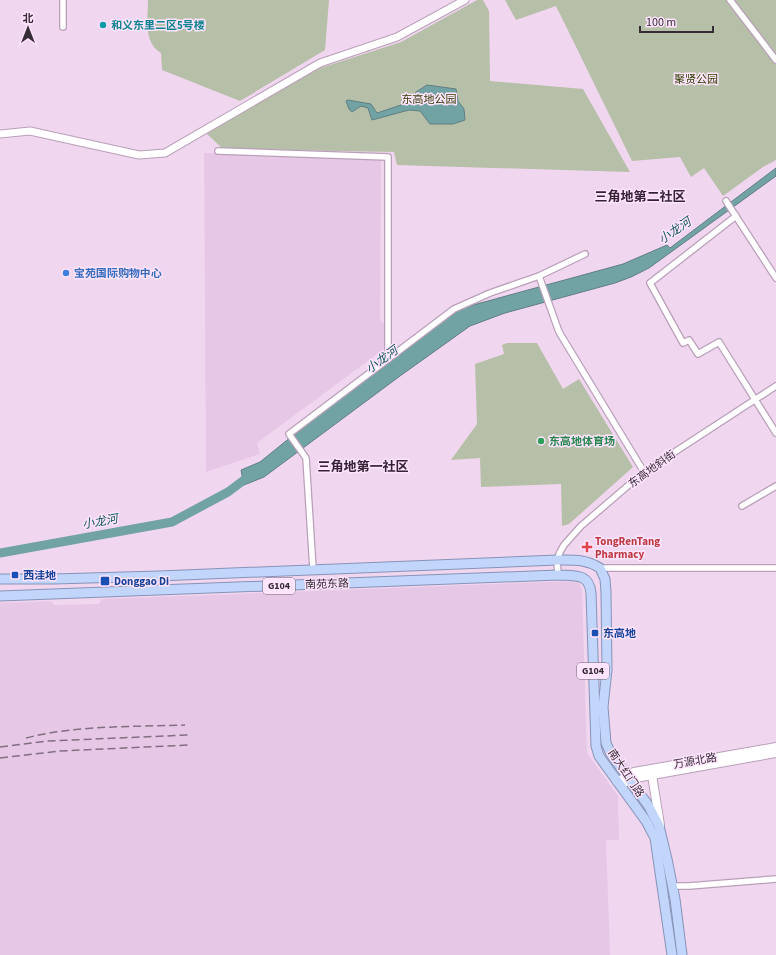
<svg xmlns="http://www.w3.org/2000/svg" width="776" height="955" viewBox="0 0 776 955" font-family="'Source Sans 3','Noto Sans SC',sans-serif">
  <rect width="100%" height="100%" fill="#f1d6f0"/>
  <g fill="#e7c7e6">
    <path d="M204,153L381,159L380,319L385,325L384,349L257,443L260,454L206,472Z"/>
    <path d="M574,581L579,583L582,589L587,753L618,796L619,840H606L610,955H0V603L51,601L54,605L99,604L102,599Z"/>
  </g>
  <g fill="#b6bfa7">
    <path d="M148,0H329L325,50L240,101L162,70L161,53C143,42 148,19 148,0Z"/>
    <path d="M477,0H483L489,11L490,81L583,89L630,172L397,165L394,152L223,149L206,133L308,72L401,42Z"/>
    <path d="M505,0H776V160L763,167L723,196L704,168L691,177L680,157L632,161L556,6L516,20Z"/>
    <path d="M507,343H537L563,389L579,379L633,467L569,524L562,526L561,484L481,487L480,458L451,460L477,424L475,364L504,354L502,345Z"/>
  </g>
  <g fill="#72a3a4" stroke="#607f83">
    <path d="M427,85L456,89L458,101L464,109L465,120L453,124H430L420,111L409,110L372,120L368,108L361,106L352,112L349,109L346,101L348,100L371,104L377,113L413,101L416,92Z"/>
    <path d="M776,168V176L649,268L631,277L615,283L505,313L470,326L400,376L264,477L244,485L241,470L260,462L349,390L455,310L623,264L667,245L670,248Z"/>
  </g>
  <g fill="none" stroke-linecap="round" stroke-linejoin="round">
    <path stroke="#72a3a4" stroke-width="9" d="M0,553L172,522L228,492L252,474"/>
    <g stroke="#b9a0b8" stroke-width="8">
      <g id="minor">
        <path d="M730,0L776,60"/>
        <path d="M63,27V0"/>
        <path d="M218,151L388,157V359"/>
        <path d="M726,201L776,278"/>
        <path d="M736,216L650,283L683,343L689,340L698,354L719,342L776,433"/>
        <path d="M539,276L559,332L644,472"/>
        <path d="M742,506L776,486"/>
        <path d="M600,568H776"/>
        <path d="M313,569L306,458L289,434L454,309L490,293L539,276L585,254"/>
        <path d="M558,575L557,560L560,552L564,545L581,526L644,472L776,386"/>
        <path d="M672,886H689L776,879"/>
      </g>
    </g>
    <g stroke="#b9a0b8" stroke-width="9">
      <path id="tertiary" d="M0,134L30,131L139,155L165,153L320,63L397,37L465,0"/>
    </g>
    <g stroke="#b9a0b8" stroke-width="10">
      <g id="secondary">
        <path d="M652,775L660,825"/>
        <path d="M617,782L634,772L776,747"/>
        <path d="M626,782L630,779L776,753"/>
      </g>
    </g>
    <g stroke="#8793b7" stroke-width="11">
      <g id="trunk">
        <path d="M0,579H54L159,576L557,560C575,560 585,559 600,568L605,579L606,592L607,670L603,707L606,743L611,754L648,805L659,826L667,859L675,899L682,955"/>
        <path d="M0,596L558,575C575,576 589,573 591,593L596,746L599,756L646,821L655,838L672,955"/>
      </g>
    </g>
    <use href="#minor" stroke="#fff" stroke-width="5.5"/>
    <use href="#tertiary" stroke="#fff" stroke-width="7"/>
    <use href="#secondary" stroke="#fff" stroke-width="8"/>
    <use href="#trunk" stroke="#c2d6fc" stroke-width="9"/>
    <g stroke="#817080" stroke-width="1.5" stroke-dasharray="8 4" stroke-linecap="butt">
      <path d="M26,738C77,725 132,727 185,725"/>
      <path d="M0,747L48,741L188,735"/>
      <path d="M0,758L60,751L189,745"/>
    </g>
  </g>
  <circle fill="#0f9aa8" stroke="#fee4fd" stroke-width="1.5" cx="103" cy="25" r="4"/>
  <circle fill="#3f7fe0" stroke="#fee4fd" stroke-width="1.5" cx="66" cy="273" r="4"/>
  <circle fill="#2e9e5b" stroke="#fee4fd" stroke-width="1.5" cx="541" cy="441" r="4"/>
  <path fill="#e0444e" stroke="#fee4fd" stroke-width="1.5" d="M585 541h4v4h4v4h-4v4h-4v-4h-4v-4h4z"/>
  <g fill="#1a4fb4" stroke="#fee4fd" stroke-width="1.5">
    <rect x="11" y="571" width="8" height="8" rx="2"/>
    <rect x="100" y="576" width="10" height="10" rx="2"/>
    <rect x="591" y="629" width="8" height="8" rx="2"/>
  </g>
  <g text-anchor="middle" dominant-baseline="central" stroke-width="3" stroke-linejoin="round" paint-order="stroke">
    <g fill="#fee4fd" stroke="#726372" stroke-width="1">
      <rect x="263" y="578" width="32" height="16" rx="3"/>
      <rect x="577" y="663" width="32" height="16" rx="3"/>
    </g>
    <g font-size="10" font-weight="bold" fill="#362c36">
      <text x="279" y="586">G104</text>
      <text x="593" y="671">G104</text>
    </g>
    <g font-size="11" font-weight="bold" fill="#0d838f" stroke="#fee4fd" text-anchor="start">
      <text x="111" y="25">和义东里二区5号楼</text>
    </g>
    <g font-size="11" fill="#2f3e01" stroke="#fee4fd">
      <text x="696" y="79">聚贤公园</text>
      <text x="429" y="99">东高地公园</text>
    </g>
    <g font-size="11" font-weight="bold" fill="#366cbe" stroke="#fee4fd" text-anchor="start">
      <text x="74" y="273">宝苑国际购物中心</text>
    </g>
    <g font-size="11" font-weight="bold" fill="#27864d" stroke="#fee4fd" text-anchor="start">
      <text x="549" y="441">东高地体育场</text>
    </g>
    <g font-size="11" fill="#362c36" stroke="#fee4fd">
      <text transform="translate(652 469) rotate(-36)">东高地斜街</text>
      <text transform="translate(327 584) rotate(-2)">南苑东路</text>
      <text transform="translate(695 761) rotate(-10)">万源北路</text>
      <text transform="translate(626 773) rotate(56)">南大红门路</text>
    </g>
    <g font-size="11" font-weight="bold" fill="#be3a42" stroke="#fee4fd" text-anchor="start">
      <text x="595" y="541">TongRenTang<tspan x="595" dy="13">Pharmacy</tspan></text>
    </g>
    <g font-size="11" font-weight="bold" fill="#164399" stroke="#fee4fd" text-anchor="start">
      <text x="23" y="575">西洼地</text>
      <text x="114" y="581">Donggao Di</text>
      <text x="603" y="633">东高地</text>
    </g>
    <g font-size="12" font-style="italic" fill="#0d5657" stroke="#fee4fd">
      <text transform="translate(675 231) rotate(-34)">小龙河</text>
      <text transform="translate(382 360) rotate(-36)">小龙河</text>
      <text transform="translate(100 522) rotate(-10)">小龙河</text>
    </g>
    <g font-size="13" font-weight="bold" fill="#352235" stroke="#fee4fd">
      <text x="640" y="197">三角地第二社区</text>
      <text x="363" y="467">三角地第一社区</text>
    </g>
  </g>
  <g transform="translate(28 28)" stroke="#fee4fd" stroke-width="3" paint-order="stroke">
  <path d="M0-3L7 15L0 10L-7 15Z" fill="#362c36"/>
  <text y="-6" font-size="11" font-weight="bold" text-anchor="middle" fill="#362c36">北</text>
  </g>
  <path d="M640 26v6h73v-6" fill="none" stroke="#362c36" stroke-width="2"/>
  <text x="646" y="26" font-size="12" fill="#362c36" stroke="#fee4fd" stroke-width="3" paint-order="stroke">100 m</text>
</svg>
